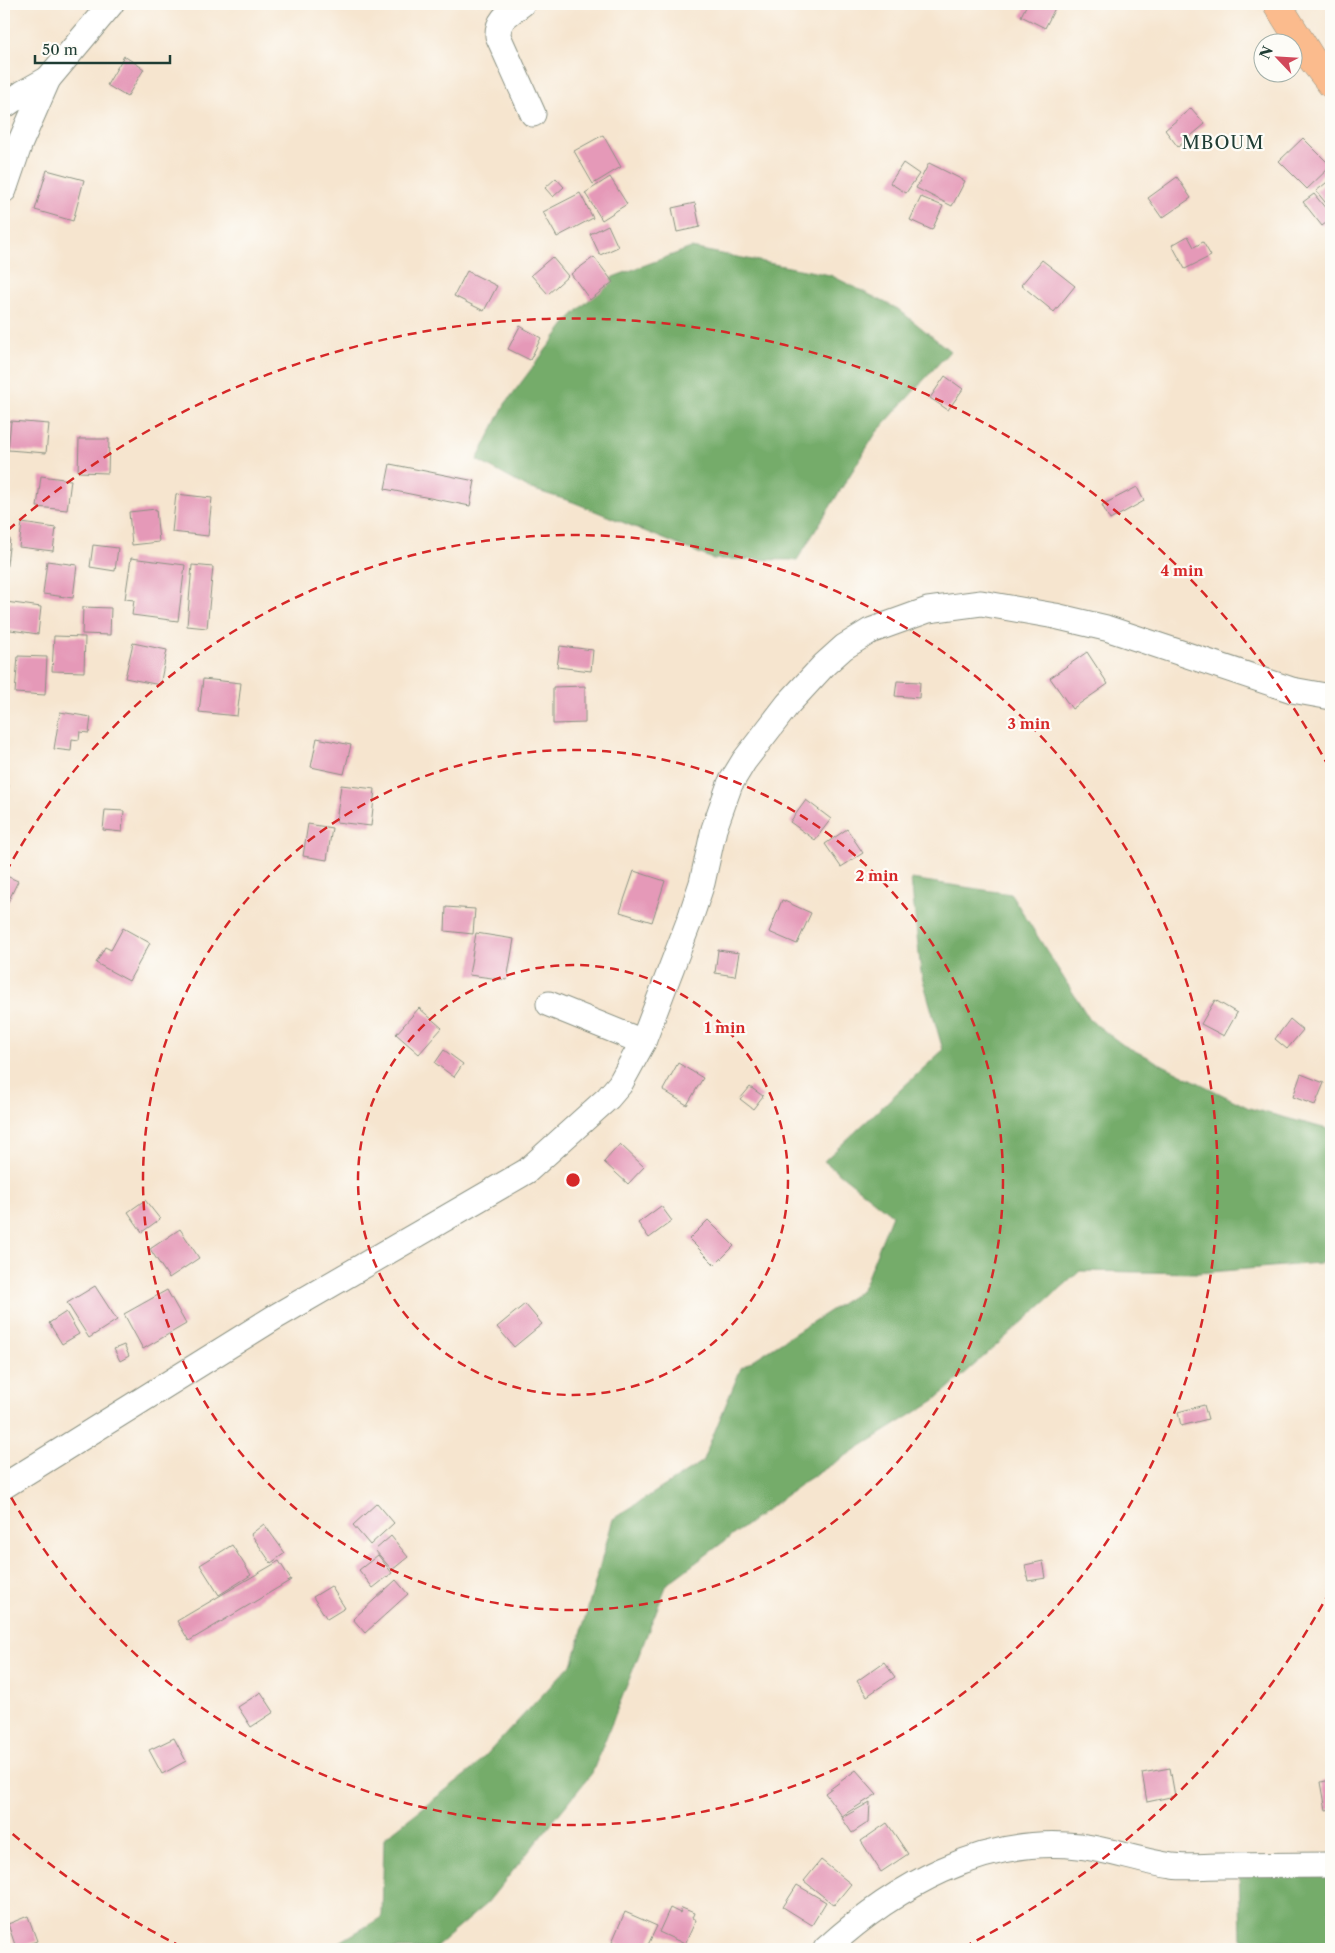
<svg xmlns="http://www.w3.org/2000/svg" width="1335" height="1953" viewBox="0 0 1335 1953" font-family="'Libre Caslon Text',serif">
  <rect width="100%" height="100%" fill="#fdfcf7"/>
  <filter id="ink" filterUnits="userSpaceOnUse"><feTurbulence type="fractalNoise" baseFrequency=".02" numOctaves="2"/><feDisplacementMap in="SourceGraphic" scale="10" xChannelSelector="R" yChannelSelector="G"/><feConvolveMatrix kernelMatrix="1 2 1 2 8 2 1 2 1" color-interpolation-filters="sRGB"/></filter>
  <filter id="wash" filterUnits="userSpaceOnUse"><feTurbulence type="fractalNoise" baseFrequency=".0096" numOctaves="4" result="noise"/><feDisplacementMap in="SourceGraphic" scale="20" xChannelSelector="R" yChannelSelector="G"/><feGaussianBlur stdDeviation="1.12" result="paint"/><feColorMatrix in="noise" values="0 0 0 0 0 0 0 0 0 0 0 0 0 0 0 0 0 1.4 0 .05"/><feComposite in="paint" operator="in"/></filter>
  <g filter="url(#wash)">
    <rect width="100%" height="100%" fill="#f6e5cf"/>
    <g fill="#74ac6b" stroke="#4a7450">
      <path d="M691,248L830,275L898,309L950,351L876,433L797,560L713,559L573,502L528,488L477,460L505,404L569,319L613,277Z"/>
      <path d="M911,879L1011,894L1090,1020L1123,1045L1249,1108L1331,1130V1262L1199,1273L1080,1271L935,1400L804,1482L667,1584L592,1773L487,1903L433,1949H328L382,1917L384,1838L474,1768L573,1662L613,1519L702,1462L741,1368L862,1290L892,1215L824,1161L943,1050L921,973Z"/>
      <path d="M1331,1865V1944L1241,1939L1239,1866Z"/>
    </g>
    <g id="blocks">
      <g fill="#e599b8">
        <path d="M1027,4H1057L1045,28L1021,16Z"/>
        <path d="M124,56L144,69L127,97L107,85Z"/>
        <path d="M1191,108L1205,124L1178,147L1165,130Z"/>
        <path d="M603,135L621,167L593,184L574,151Z"/>
        <path d="M1303,138L1331,166L1307,189L1279,161Z"/>
        <path d="M903,163L919,174L906,193L890,183Z"/>
        <path d="M929,163L965,181L952,206L916,188Z"/>
        <path d="M47,170L84,180L73,221L35,210Z"/>
        <path d="M610,177L627,204L602,220L585,193Z"/>
        <path d="M1177,177L1191,198L1162,218L1148,198Z"/>
        <path d="M556,178L564,187L553,197L545,188Z"/>
        <path d="M1331,179V206L1329,207L1316,191Z"/>
        <path d="M580,193L593,218L557,237L543,212Z"/>
        <path d="M1314,194L1331,215V219L1322,226L1303,202Z"/>
        <path d="M921,197L943,206L932,230L910,220Z"/>
        <path d="M695,203L700,227L677,232L672,208Z"/>
        <path d="M608,225L618,247L600,255L590,234Z"/>
        <path d="M1188,236L1194,247L1203,242L1211,256L1185,269L1172,245Z"/>
        <path d="M552,257L568,276L548,294L531,275Z"/>
        <path d="M594,257L613,282L590,300L571,274Z"/>
        <path d="M1042,260L1075,286L1054,312L1021,285Z"/>
        <path d="M467,271L497,286L484,311L454,296Z"/>
        <path d="M520,326L541,338L530,360L508,349Z"/>
        <path d="M945,376L963,389L948,410L930,398Z"/>
        <path d="M11,421L49,424L46,453L8,450Z"/>
        <path d="M79,439H109L108,473L78,472Z"/>
        <path d="M390,464L475,481L470,506L385,489Z"/>
        <path d="M41,476L71,480L67,510L37,507Z"/>
        <path d="M1137,487L1144,501L1110,520L1102,505Z"/>
        <path d="M176,494L212,498L208,536L172,532Z"/>
        <path d="M156,509L159,542L132,545L129,512Z"/>
        <path d="M22,523L56,528L53,551L19,547Z"/>
        <path d="M4,538L10,539L5,581H4Z"/>
        <path d="M93,545L118,548L115,571L90,567Z"/>
        <path d="M131,558L185,565L178,621L132,615L134,600L125,599Z"/>
        <path d="M47,561L77,565L73,598L43,594Z"/>
        <path d="M192,565L213,567L207,628L187,626Z"/>
        <path d="M6,602L41,607L38,634L4,629Z"/>
        <path d="M83,607L111,608L110,635L82,634Z"/>
        <path d="M54,636L85,637L84,672L52,671Z"/>
        <path d="M133,643L167,650L160,685L125,678Z"/>
        <path d="M560,646L593,650L591,671L557,667Z"/>
        <path d="M1087,652L1108,684L1072,709L1050,678Z"/>
        <path d="M18,656L47,657L45,695L15,693Z"/>
        <path d="M203,679L241,683L237,716L199,712Z"/>
        <path d="M897,681L920,682L919,698L895,696Z"/>
        <path d="M585,686V723L553,724V687Z"/>
        <path d="M60,712L91,717L89,733L80,732L79,740L72,739L71,751L54,749Z"/>
        <path d="M317,738L351,745L344,774L311,767Z"/>
        <path d="M4,784L9,785L5,812H4Z"/>
        <path d="M341,785L375,789L371,826L336,822Z"/>
        <path d="M806,800L831,819L815,840L790,822Z"/>
        <path d="M105,810L124,811L122,832L103,830Z"/>
        <path d="M308,824L332,828L327,860L303,856Z"/>
        <path d="M847,829L863,853L841,867L825,844Z"/>
        <path d="M634,871L665,881L652,922L620,912Z"/>
        <path d="M4,875L18,881L6,906L4,905Z"/>
        <path d="M782,900L811,913L797,944L769,932Z"/>
        <path d="M446,907L475,909L473,934L445,931Z"/>
        <path d="M123,928L150,943L129,981L96,963L105,947L111,950Z"/>
        <path d="M476,933L514,939L507,980L469,975Z"/>
        <path d="M718,950L739,953L735,976L715,973Z"/>
        <path d="M1215,1000L1237,1013L1224,1036L1201,1024Z"/>
        <path d="M419,1008L442,1028L419,1054L396,1034Z"/>
        <path d="M1290,1019L1303,1030L1287,1049L1275,1039Z"/>
        <path d="M444,1050L463,1064L454,1077L435,1063Z"/>
        <path d="M678,1063L703,1078L687,1105L663,1090Z"/>
        <path d="M1301,1074L1324,1083L1315,1105L1293,1097Z"/>
        <path d="M750,1087L763,1096L753,1109L740,1099Z"/>
        <path d="M620,1144L644,1167L628,1184L604,1162Z"/>
        <path d="M145,1200L160,1219L142,1232L128,1212Z"/>
        <path d="M661,1206L672,1221L649,1238L638,1223Z"/>
        <path d="M708,1220L734,1246L715,1265L689,1239Z"/>
        <path d="M180,1229L199,1258L169,1278L150,1249Z"/>
        <path d="M95,1286L117,1320L89,1338L67,1303Z"/>
        <path d="M167,1290L186,1324L143,1349L124,1314Z"/>
        <path d="M525,1304L542,1324L514,1347L497,1327Z"/>
        <path d="M66,1312L79,1334L62,1344L49,1323Z"/>
        <path d="M124,1345L129,1356L120,1361L114,1349Z"/>
        <path d="M1204,1405L1208,1419L1181,1426L1178,1412Z"/>
        <path d="M377,1503L394,1523L370,1545L353,1525Z"/>
        <path d="M264,1524L285,1553L271,1563L251,1534Z"/>
        <path d="M391,1536L408,1557L392,1570L375,1550Z"/>
        <path d="M232,1545L251,1575L219,1595L200,1565Z"/>
        <path d="M378,1555L392,1573L373,1588L359,1570Z"/>
        <path d="M279,1561L291,1580L189,1641L177,1621Z"/>
        <path d="M1043,1561L1046,1578L1028,1581L1025,1565Z"/>
        <path d="M396,1580L408,1594L365,1633L353,1619Z"/>
        <path d="M331,1586L345,1608L327,1619L313,1597Z"/>
        <path d="M884,1662L895,1677L867,1696L857,1681Z"/>
        <path d="M261,1692L274,1712L251,1727L238,1707Z"/>
        <path d="M174,1738L186,1761L162,1774L149,1750Z"/>
        <path d="M1170,1768L1175,1796L1147,1802L1142,1773Z"/>
        <path d="M856,1770L877,1794L842,1816L825,1793Z"/>
        <path d="M1331,1780V1809L1326,1810L1321,1782Z"/>
        <path d="M870,1802L869,1822L852,1833L842,1818Z"/>
        <path d="M887,1823L908,1854L881,1872L861,1841Z"/>
        <path d="M821,1860L851,1884L834,1905L804,1881Z"/>
        <path d="M797,1885L826,1902L812,1925L783,1907Z"/>
        <path d="M670,1908L680,1913L682,1908L694,1913L692,1918L696,1920L685,1944L659,1932Z"/>
        <path d="M625,1912L657,1926L646,1949H628L612,1942Z"/>
        <path d="M28,1916L37,1941L16,1948L8,1924Z"/>
      </g>
    </g>
  </g>
  <g filter="url(#ink)">
    <use href="#blocks" fill-opacity="0" stroke="#8a9182" stroke-width="1"/>
    <g fill="none" stroke-linecap="round" stroke-linejoin="round">
      <g stroke="#8a9182" stroke-width="27">
        <g id="minor">
          <path d="M522,4C510,13 497,19 498,36L533,114"/>
          <path d="M4,106L23,93L48,79"/>
          <path d="M4,190L20,143L48,79L111,4"/>
          <path d="M549,1004L643,1042"/>
          <path d="M4,1486L275,1317L527,1171L608,1098L620,1084L643,1042L690,919L702,883L714,829L730,784L744,761L788,704L824,665L844,647L870,631L928,610L981,603L1055,616L1106,628L1292,690L1331,697"/>
          <path d="M826,1949C894,1887 984,1835 1079,1846C1110,1850 1140,1861 1172,1866C1187,1868 1205,1866 1221,1866C1258,1866 1295,1865 1331,1865"/>
        </g>
      </g>
      <g stroke="#8a9182" stroke-width="29">
        <path id="major" d="M1277,4L1311,58L1331,84"/>
      </g>
      <use href="#minor" stroke="#fff" stroke-width="25"/>
      <use href="#major" stroke="#fbbb8d" stroke-width="28"/>
    </g>
  </g>
  <g fill="none" stroke="#d62828" stroke-width="2.5" stroke-dasharray="9 6">
    <circle cx="573" cy="1180" r="215"/>
    <circle cx="573" cy="1180" r="430"/>
    <path d="M6 872A645 645 0 1 1 6 1488"/>
    <path d="M1330 1591A861 861 0 0 1 964 1947M182 1947A861 861 0 0 1 8 1830M8 530A861 861 0 0 1 1330 769"/>
  </g>
  <g text-anchor="middle" dominant-baseline="central" stroke-width="4.5" stroke-linejoin="round" paint-order="stroke">
    <g font-size="18" letter-spacing="1" fill="#1f3d34" stroke="#fdfcf7">
      <text x="1223" y="143">MBOUM</text>
    </g>
  </g>
  <circle cx="573" cy="1180" r="8" fill="#d62828" stroke="#fdfcf7" stroke-width="2.5"/>
  <g font-size="15" text-anchor="middle" font-weight="bold" fill="#d62828" stroke="#fdfcf7" stroke-width="4.5" stroke-linejoin="round" paint-order="stroke">
    <text x="1182" y="576">4 min</text>
    <text x="1029" y="729">3 min</text>
    <text x="877" y="881">2 min</text>
    <text x="725" y="1033">1 min</text>
  </g>
  <rect width="1335" height="1953" fill="none" stroke="#fdfcf7" stroke-width="20"/>
  <g transform="translate(1278 58) rotate(295)"><circle r="24" fill="#fdfcf7" stroke="#a4b0a9"/>
  <path d="M0-4L9 19L0 12L-9 19Z" fill="#d1495b"/>
  <text y="-8" font-size="14" font-weight="bold" text-anchor="middle" fill="#1f3d34">N</text>
  </g>
  <path d="M35 55v8h135v-8" fill="none" stroke="#1f3d34" stroke-width="2.5"/>
  <text x="42" y="55" font-size="15" fill="#1f3d34" stroke="#fdfcf7" stroke-width="4" paint-order="stroke">50 m</text>
</svg>
